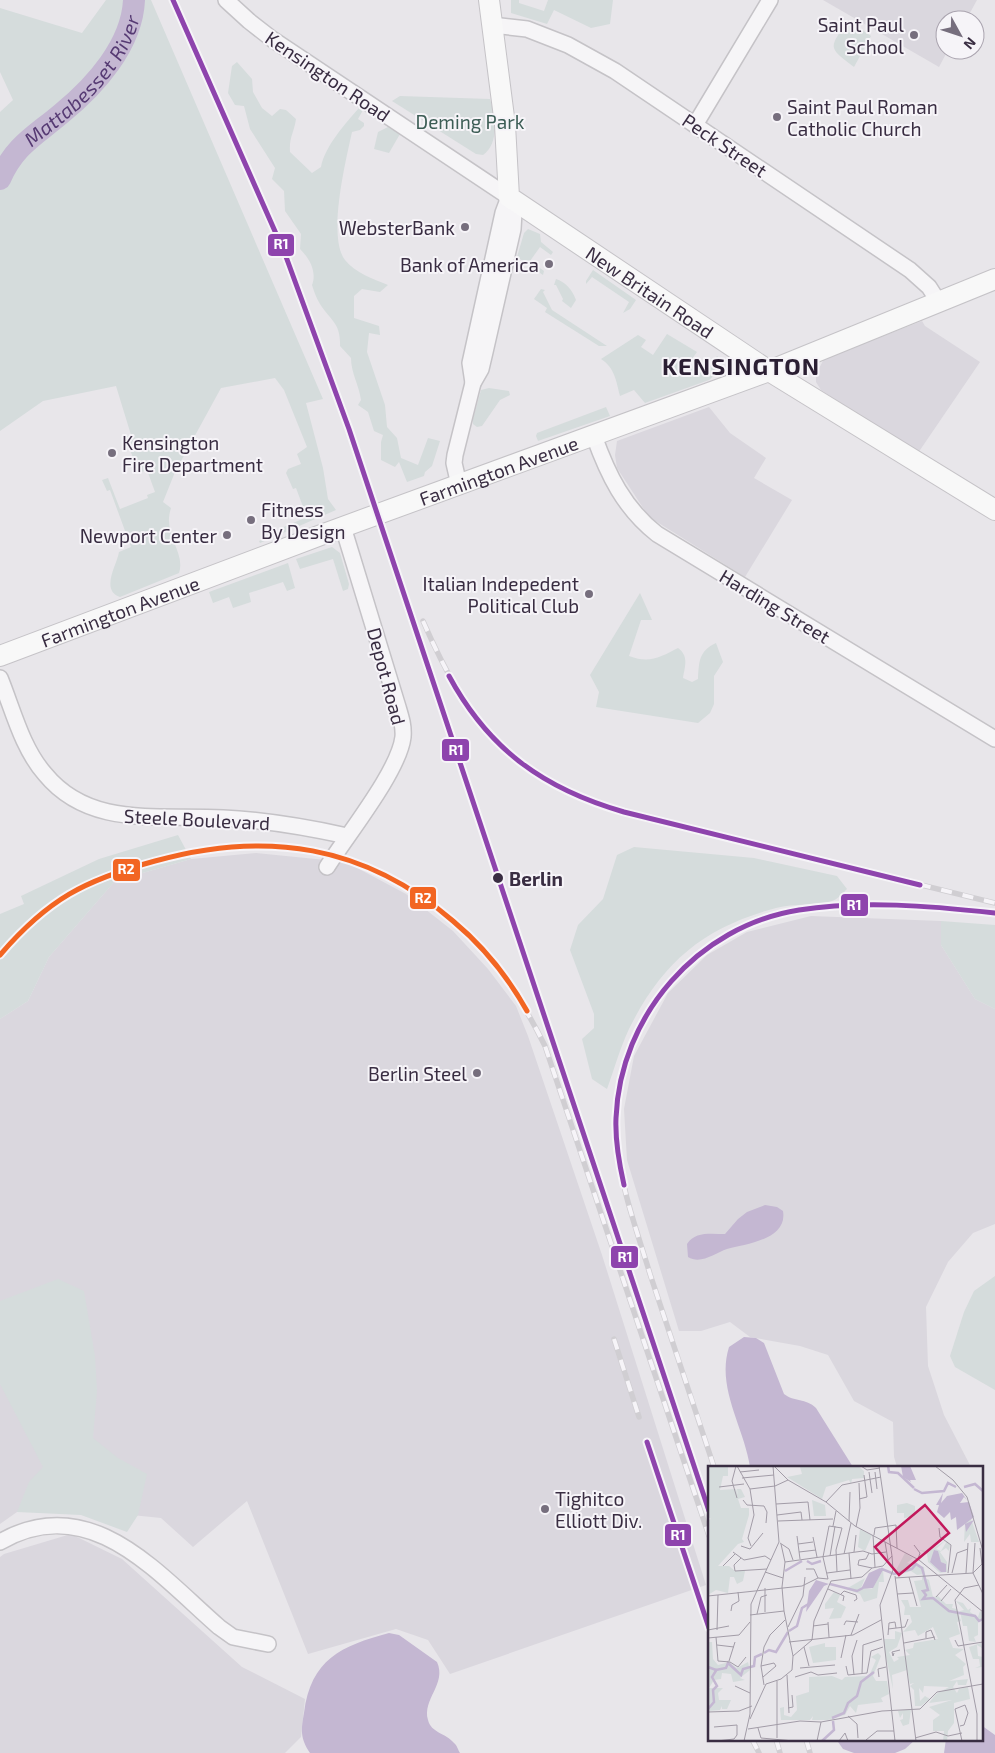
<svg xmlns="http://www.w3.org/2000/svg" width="995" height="1753" viewBox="0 0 995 1753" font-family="'Exo 2',sans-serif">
  <rect width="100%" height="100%" fill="#e8e6ea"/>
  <g fill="#dad7de">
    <path d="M823,0H977L966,20H945V50H948L939,67Z"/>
    <path d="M922,321L925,326L980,362L918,453L821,390L816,382V374L824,359Z"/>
    <path d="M709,407L730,433L766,458L754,478L792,500L745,577L649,517L617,468L615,455L617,441Z"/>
    <path d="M256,853L346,862L406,894L453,931L488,969L516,1006L528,1036L602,1255L706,1585L450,1674L428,1640L396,1629L308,1654L247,1501L193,1547L161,1518L73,1509L17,1512L0,1524V1019L28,1001L49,957L115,881L191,859Z"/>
    <path d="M811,916L941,921V945L975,999L995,1009V1224L973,1233L948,1262L926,1307L928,1366L944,1415L971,1467H897L894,1457L893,1422L854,1401L828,1355L800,1346L750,1337L730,1322L701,1331H679L627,1160L624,1109L634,1056L668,993L707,955L747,932Z"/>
    <path d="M71,1534L122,1559L242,1667L305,1699L301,1737L285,1753H0V1557L4,1554Z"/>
  </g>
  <g fill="#d5dcdc">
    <path d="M106,0H151L323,399L306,403L323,468L328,499L336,510L260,543L259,541L275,535L279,529L307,517L309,511L305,512L296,488L293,489L286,473L288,469L301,464L297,454L307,447L284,390L275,378L221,388L175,472L163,502L171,508C162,535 186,552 179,573L120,597C100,590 117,565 119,552L131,547L110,490L107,491L102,480L108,478L120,509L148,498L147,495L155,492L147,470L139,473L125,437L131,435L116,386L43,401L0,431V112L13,100L0,72V8L82,33Z"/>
    <path d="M511,0H519V3L544,11L548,0H613L610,24L591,28L554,10L547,24L511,13Z"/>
    <path d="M848,20L871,36L854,67C826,46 830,48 848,20Z"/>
    <path d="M237,62L252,79L253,92L262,108L272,116L280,109L286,110L296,119C294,133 289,137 290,152L312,173L321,167C325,146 345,124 359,108L363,110L358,119L364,123V126L360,130L352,132C346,160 327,237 345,260C355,273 374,279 388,285L380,292L362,289L354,296V318L379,326L380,335L369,333L367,352L385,405L387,427L397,438L401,458L418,465L428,438L440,441L432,466L425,472L424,476L407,482L399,462L395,467L381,460V442L383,435L374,431L368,412L358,405L361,400C359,385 351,373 351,358L340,346C341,323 330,320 320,304C316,298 314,291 312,285C317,272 310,259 300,249L301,234L285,211L284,191L272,179L275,168L250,129L244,106L235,105L228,93L232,66Z"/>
    <path d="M400,96L490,99C495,116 500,143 483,155L476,154L392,101Z"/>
    <path d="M388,127L400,134L389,153L374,149L378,132Z"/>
    <path d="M528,229L540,234L541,242L553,252L551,255L540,247L530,261L544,271L543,275L517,257L524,233Z"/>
    <path d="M593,270L636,300L630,309L623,313L629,302L592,277L586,284V281Z"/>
    <path d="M556,279C565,282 572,289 576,300L571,308L562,301L563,299L556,285H554Z"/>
    <path d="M541,289L545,290L543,292L552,310L607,346H599L545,312L547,308L534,299Z"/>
    <path d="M667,334L697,352L689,363L704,374L717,356L722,361L717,373L709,380L645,403L634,390L620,396C616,381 615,368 601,359L638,335L646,340L641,347L653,355Z"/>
    <path d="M489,388L509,391L510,395L500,400L482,426L477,427L473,424V419L481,390Z"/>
    <path d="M606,407L610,416L538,441L536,436L537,433Z"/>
    <path d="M332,547L340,553L349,584L348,589L343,591L333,559L300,569L296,559Z"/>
    <path d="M288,563L295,588L287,591L283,582L249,593L251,602L233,608L229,597L213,603L209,592Z"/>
    <path d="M640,593L652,620H641L629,656C650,664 660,657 678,648C689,656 685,666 683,678L692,682L698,679C699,661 699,651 716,643L723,662L714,676V704L710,713L698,723L596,707L599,692L590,675Z"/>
    <path d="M178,835L191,859L115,881L49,957L28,1001L0,1019V914L24,904L21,896L99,859Z"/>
    <path d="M634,847L754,858L837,876L847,889C843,893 837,900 832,901C816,906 795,903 776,908C704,927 662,962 629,1029C620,1048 614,1070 607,1089L592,1079L582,1039L594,1028V1014L570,950L578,925L603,899L617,855Z"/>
    <path d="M941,921L995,925V1009L975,999L941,945Z"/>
    <path d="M995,1276V1390L955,1367L950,1356L964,1312L974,1291Z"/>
    <path d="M58,1279L84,1291L95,1356L97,1391L93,1438L118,1458L147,1474L138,1515L127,1532L81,1515L17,1512L29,1482L43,1467L0,1384V1301Z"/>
  </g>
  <g fill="#c4b7d2">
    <path d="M765,1205L777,1207L783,1211C788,1240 745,1244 727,1249C715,1253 701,1265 688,1257L687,1244C695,1231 711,1234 725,1234L738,1219L747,1212Z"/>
    <path d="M744,1337L756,1338L764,1343L784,1394C794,1402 806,1398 816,1408L853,1467H750C744,1427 716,1388 729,1347Z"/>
    <path d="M389,1633L399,1635L437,1662C447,1684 422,1699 428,1720C431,1733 446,1733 454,1743C457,1745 458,1750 460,1753H310C300,1738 301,1730 304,1713C311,1659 341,1646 389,1633Z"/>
    <path d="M981,1725L995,1735V1753H944L946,1739H981Z"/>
    <path d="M836,1739H916L905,1749L895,1753H854L843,1749Z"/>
  </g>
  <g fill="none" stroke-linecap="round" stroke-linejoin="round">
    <path stroke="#c4b7d2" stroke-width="22" id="s1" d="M0,179C15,145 35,136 62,113C95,86 132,45 134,0"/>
    <g stroke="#c5c3c7" stroke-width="18">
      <g id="minor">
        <path d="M226,0L249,21L272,39L509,197"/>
        <path d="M492,25L527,29L568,45L615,71L910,270L929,287L938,301"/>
        <path d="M695,125L770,0"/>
        <path d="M473,383L470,363L503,213L509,197"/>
        <path d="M594,436C608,475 624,508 657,534L995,739"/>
        <path d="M459,485L454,463L455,455L473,383L481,369L485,352L513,229L514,212L509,197"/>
        <path d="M0,678C13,710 22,748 45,774C90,829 160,814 223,818C265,820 306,827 347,836"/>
        <path d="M327,867C347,835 399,771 403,737C404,726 401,717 398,707L343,527"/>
        <path d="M0,1542C90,1490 157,1573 219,1627L233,1637L268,1644"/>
      </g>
    </g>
    <g stroke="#c5c3c7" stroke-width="22">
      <g id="major">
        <path id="s2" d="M489,0L505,125L509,197L769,371L995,510"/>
        <path id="s3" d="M0,656L321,535L769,371L995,279"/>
      </g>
    </g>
    <use href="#minor" stroke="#f6f5f7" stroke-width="15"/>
    <use href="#major" stroke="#f8f8f8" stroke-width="20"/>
    <g stroke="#d0ced2" stroke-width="5.5">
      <g id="rail">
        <path d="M423,621C468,724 512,781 624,812L995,903"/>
        <path d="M0,955C50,897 102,871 177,855C346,820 470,893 545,1046L709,1536"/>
        <path d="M614,1339L639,1417"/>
        <path d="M714,1467C693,1402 671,1338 650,1274C637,1231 621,1189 617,1144C613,1099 624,1050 648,1012C725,886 867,900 995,913"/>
        <path d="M677,1533L709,1628"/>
        <path d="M752,1739L759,1753"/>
        <path d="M776,1739L780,1753"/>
        <path d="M806,1739L810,1753"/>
      </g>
    </g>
    <use href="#rail" stroke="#f6f4f8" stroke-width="4" stroke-dasharray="11" stroke-linecap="butt"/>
    <g stroke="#f6f4f8" stroke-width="9">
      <g id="rail-1">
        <path d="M173,0L285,254L349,429L709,1511"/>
        <path d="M449,676C489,750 544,789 624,812L920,885"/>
        <path d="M624,1185C619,1163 615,1140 616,1118C620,1015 698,926 799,910C863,900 930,906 995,913"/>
        <path d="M647,1442L709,1628"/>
      </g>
    </g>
    <g stroke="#f6f4f8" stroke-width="9">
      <path id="rail-2" d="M0,955C48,899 85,880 155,861C266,830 365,845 453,921C483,946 508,977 527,1011"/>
    </g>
    <use href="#rail-1" stroke="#8e44ad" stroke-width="5"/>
    <use href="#rail-2" stroke="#f26522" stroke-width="5"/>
  </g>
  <g fill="#766e7d" stroke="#f6f4f8" stroke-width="2">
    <circle cx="914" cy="35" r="5"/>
    <circle cx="777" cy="117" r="5"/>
    <circle cx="465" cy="227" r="5"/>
    <circle cx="549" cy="264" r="5"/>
    <circle cx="112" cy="453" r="5"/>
    <circle cx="251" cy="520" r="5"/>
    <circle cx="227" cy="535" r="5"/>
    <circle cx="589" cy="594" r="5"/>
    <circle cx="477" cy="1073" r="5"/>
    <circle cx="545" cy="1509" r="5"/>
  </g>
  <circle fill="#392d42" stroke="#f6f4f8" stroke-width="2" cx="498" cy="878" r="6"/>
  <g text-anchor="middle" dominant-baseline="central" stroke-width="4" stroke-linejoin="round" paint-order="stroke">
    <g font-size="19" fill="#392d42" stroke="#f6f4f8" text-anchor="end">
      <text x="904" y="24">Saint Paul<tspan x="904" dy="22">School</tspan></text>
      <text x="787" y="106" text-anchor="start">Saint Paul Roman<tspan x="787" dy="22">Catholic Church</tspan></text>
      <text x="455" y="227">WebsterBank</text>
      <text x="539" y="264">Bank of America</text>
      <text x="122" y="442" text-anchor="start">Kensington<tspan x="122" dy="22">Fire Department</tspan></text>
      <text x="261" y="509" text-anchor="start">Fitness<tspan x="261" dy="22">By Design</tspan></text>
      <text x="217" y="535">Newport Center</text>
      <text x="579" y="583">Italian Indepedent<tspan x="579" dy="22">Political Club</tspan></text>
      <text x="467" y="1073">Berlin Steel</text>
      <text x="555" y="1498" text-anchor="start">Tighitco<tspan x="555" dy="22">Elliott Div.</tspan></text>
    </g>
    <g font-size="19" fill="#392d42" stroke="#f6f4f8">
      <text transform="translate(328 76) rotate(34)">Kensington Road</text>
      <text transform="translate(725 145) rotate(34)">Peck Street</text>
      <text stroke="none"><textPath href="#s2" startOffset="368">New Britain Road</textPath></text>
      <text stroke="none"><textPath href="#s3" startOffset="532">Farmington Avenue</textPath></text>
      <text transform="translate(775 606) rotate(31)">Harding Street</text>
      <text stroke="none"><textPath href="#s3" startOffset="128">Farmington Avenue</textPath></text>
      <text transform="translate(387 676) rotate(75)">Depot Road</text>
      <text transform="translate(197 819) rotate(3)">Steele Boulevard</text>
    </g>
    <g font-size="19" fill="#3c5d55" stroke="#f6f4f8">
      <text x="470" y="121">Deming Park</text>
    </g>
    <g font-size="19" font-weight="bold" fill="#392d42" stroke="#f6f4f8" text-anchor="start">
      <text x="509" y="878">Berlin</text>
    </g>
    <g font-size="20" font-style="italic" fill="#563a73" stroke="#f6f4f8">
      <text stroke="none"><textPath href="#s1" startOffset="130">Mattabesset River</textPath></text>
    </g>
    <g font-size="24" font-weight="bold" letter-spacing="1" fill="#2b1f33" stroke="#f6f4f8">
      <text x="741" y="365">KENSINGTON</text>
    </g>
  </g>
  <g transform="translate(708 1466)">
    <rect width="275" height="275" fill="#e8e6ea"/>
    <path d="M0,0H20V10H15L12,24L28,23L30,29L29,23H33L37,31L30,33L33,42H41V49L34,73L36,76L30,78L10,100H21L27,105H37L35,115L29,118L26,111H22L20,127L8,124L0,129V54L3,53L0,51ZM98,0H150L156,5V12L144,13L143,18L141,14L118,21L114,33L79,11L94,8L92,1ZM104,34L117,39L118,50H106ZM199,37L207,40V50L196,52V47H189V39ZM263,53L271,76H263L262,68L256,76L257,58ZM152,63L164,69L157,85L150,81ZM238,74L228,83L233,85L239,75L242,79L241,85L238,82L232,86L239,96V106L232,107L220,96L219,87L210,84L221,85ZM227,84L233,96L238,98V106H233L222,96ZM197,87L205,92L199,97L216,101L217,108L209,109L203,105L191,109L187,106ZM175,104L176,116H171L169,132L156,136L152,128L138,123L157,112L153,122L164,123ZM214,110L221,114L225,131L230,130L238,138H245L244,142L249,143L253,155L249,156L252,168L241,172L245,182L256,183L247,189L258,198L255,201L256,209L241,215L260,213L258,219H250L249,215L245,221L249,227L251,223L260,221L262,233L246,237V257L240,265L239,275H235L236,265H225V254L232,249L221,241L244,234L221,237L228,228L241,221L216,220L215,227L211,222L212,235L217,230L222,233L213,240H207L206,224L202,220L206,217L202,218L199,204L184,209L185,223L177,187L176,173H187V165L194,167L189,181L181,186L186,196L191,193L189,191L202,189L197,184L205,182L206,177L230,173L225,161L210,170L207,164L195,166L204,156L202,149H196L197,141L193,134H200L202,141H213L206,115L214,114ZM126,126L132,129L129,136L138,141L133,152L121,153L126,142L117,143V138ZM248,135L255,137L260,144L263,142L262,146L270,151L272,145L275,147V153L270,156V169L266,171L268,176L261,175L259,160H255L252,145L256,144ZM0,176H4L5,193L10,199L21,196L29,202L40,196L42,204L32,212L37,214L25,216L23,208L14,207L13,213L6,214L1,222H15L10,227L11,234H23L19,243H14V240L12,244L0,245ZM117,177V181H128V194L105,197L101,181ZM273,177L274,182L269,179L270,190L275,191V206L274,201L267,202L272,200L271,193H265L261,181ZM170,187L173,190L165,210L168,215H179L181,228L173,232L175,236L150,239L148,247L142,240L137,249L120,254H104L105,250L102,254H73L72,242L76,241V249L83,251L89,244L88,230L101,226V211L124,210L134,214L137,211L161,210L168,194L163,191ZM203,243L201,258L195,260L192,254L195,253V247L192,252L190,245Z" fill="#d5dcdc" fill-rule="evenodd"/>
    <path d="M193,0H202L208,14H202L203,16L195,11ZM235,27L233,37L239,30L254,27L259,34L256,31L252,37L261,36L266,51L257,58L266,54L258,66L257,58L249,64L248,51L243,54L242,46L236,52L229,46L231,39H228ZM226,84L230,85L233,96L238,98V106H233L222,96ZM172,102L175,104L165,122L153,123L161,107ZM108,114L121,118L116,120L98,146L101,125Z" fill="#c4b7d2"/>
    <path fill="none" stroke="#c4b7d2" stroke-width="2.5" d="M180,0L181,6L190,7L206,22M256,21L267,18L275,25M206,23L214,27L236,25L240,17L248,21M99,95L104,98L113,95M77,105L94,95M172,105L174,103L186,108L204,103L208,98L214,102L220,124L215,125L218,129L215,133L225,132L241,145L267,150L271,155L275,153M122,118L149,125L155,122M81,165L89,160L94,142L102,137M56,187L61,184L68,186L80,166M0,201L8,204L18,202L20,197L33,209L35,203L46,200L47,191L54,188M0,243L6,236L5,224L9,220L4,211L9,203M124,252L136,247L140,237L149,230L153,216L166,206M114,275L126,264L125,255"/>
    <path fill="none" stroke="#a29ca7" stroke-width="1" d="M28,0L24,15L29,32M29,0L42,23L67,20L80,14M66,0L80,14L118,36L147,60L211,94L275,146M153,0L159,4L172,2M227,0L245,14L259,31L275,85M32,6L51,4M161,6L164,27M167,6L169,23M34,12L66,9M11,21L36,18M42,23L46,49L40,72L43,80M151,33L159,31L156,9M35,34L39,39L56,40L59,46L58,57M118,36L134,19L173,11M68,38L100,36L102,54M69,49L93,46L94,54M70,55L125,53M141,55L142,26M125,60L128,45M148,61L152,42L151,17M231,62L232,71L243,79L240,107M165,69L167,101M166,69L167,62L188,59L189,82M89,70L92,93M105,71L109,91M177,76L180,94M72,77L81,83L85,94M73,78L77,96L74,121L76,145L85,190M90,78L105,76M206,79L212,87L210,93M33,80L42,83L55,67M272,82L274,98M25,86L36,94L57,90L63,94M91,86L108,84M146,86L148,69M141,87L143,113M161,87L158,93L151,94L150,99L164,102M136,88L143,57M122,90L127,60M184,90L185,104L172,139L187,275M33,92L26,99L27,105L59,103M77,96L155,85L164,88L178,86M275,97L265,107L275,128M15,100L27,88M98,103H106L110,112M57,106L75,112M119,107L142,104M244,107L249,87L260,83M258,107L260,77M187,110L208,275M201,111L209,140M187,112L265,107L267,77M120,113L115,91L121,60L134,62L128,84L129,106M120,123L136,130L135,135M189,128L205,127M132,129L136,125L148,129L149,133L146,135M0,130L94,120L110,112L120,113M228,131L239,119M233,135L243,123M23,145L24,139L31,135L30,126M57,146V122M49,148L53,131L59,129M42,149L76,145M120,156L121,171M136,159L138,155L150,156M105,160L120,158M80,161L95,130L97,111M180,163L197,161L200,153M0,164L21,160M9,164L10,129M143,169L151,148M180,169L181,157L187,156L188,162M8,171L10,195L22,196L30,201L38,191M0,172L31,169L42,156M218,172V166L223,164L227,174M247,174L250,180L275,176M81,176L145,169L173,154M196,177L227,171M9,179L26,181M96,181L101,200M186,187L185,190L184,186L192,184M133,192L138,169M21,195L27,176M53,200L66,197L68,200L55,211M138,200L140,209L159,207L163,185L175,181M92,202L127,199M154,208L155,179L174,173M79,209L81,247M146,209L144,190L149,174M87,211L103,206L110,209L129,207M171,211L170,203L178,201M69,215V272M56,219L53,200L56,181L62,169L77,154M27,220L42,227M80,242L85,241L84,229M0,246L31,245L44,240M140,250L149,258L150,272M42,253L58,218L73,213L84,204L85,190L104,174L106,155L123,115L154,111L164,102L175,100L184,90L171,0M252,260L256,259L260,247L257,239L247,243L254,275M6,261L29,259V269M50,262L53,272L86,275M40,263L92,255L113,256L174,245L212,243L229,226L275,218M207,272L228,266L240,270L254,267M158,274L169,265H186M9,275L26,273L29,269M36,275L42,248L43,138L71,76L65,0M109,275L113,256M131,275L137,267L140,275M269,275V248L247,134L256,122L271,119"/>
    <path fill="#c2185b" fill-opacity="0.15" stroke="#c2185b" stroke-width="2.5" d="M217,39L241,67L191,109L167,81Z"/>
    <rect width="275" height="275" fill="none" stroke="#392d42" stroke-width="2.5"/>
  </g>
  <g stroke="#f6f4f8" stroke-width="2">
    <rect x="267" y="233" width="28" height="24" rx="5" fill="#8e44ad"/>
    <rect x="441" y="738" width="29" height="24" rx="5" fill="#8e44ad"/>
    <rect x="112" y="858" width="29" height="24" rx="5" fill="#f26522"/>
    <rect x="409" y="886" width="28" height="24" rx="5" fill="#f26522"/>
    <rect x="840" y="893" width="29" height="24" rx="5" fill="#8e44ad"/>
    <rect x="610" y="1245" width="29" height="24" rx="5" fill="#8e44ad"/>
    <rect x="664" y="1523" width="28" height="24" rx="5" fill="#8e44ad"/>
  </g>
  <g font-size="14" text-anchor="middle" font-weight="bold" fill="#fff">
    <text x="281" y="249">R1</text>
    <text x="456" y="755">R1</text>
    <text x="126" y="874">R2</text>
    <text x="423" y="903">R2</text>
    <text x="854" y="910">R1</text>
    <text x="625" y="1262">R1</text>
    <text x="678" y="1540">R1</text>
  </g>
  <g transform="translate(960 35) rotate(130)"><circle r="24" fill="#f6f4f8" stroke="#aaa4af"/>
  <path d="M0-4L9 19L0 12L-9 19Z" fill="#766e7d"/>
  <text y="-8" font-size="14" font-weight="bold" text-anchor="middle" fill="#392d42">N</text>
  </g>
</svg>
